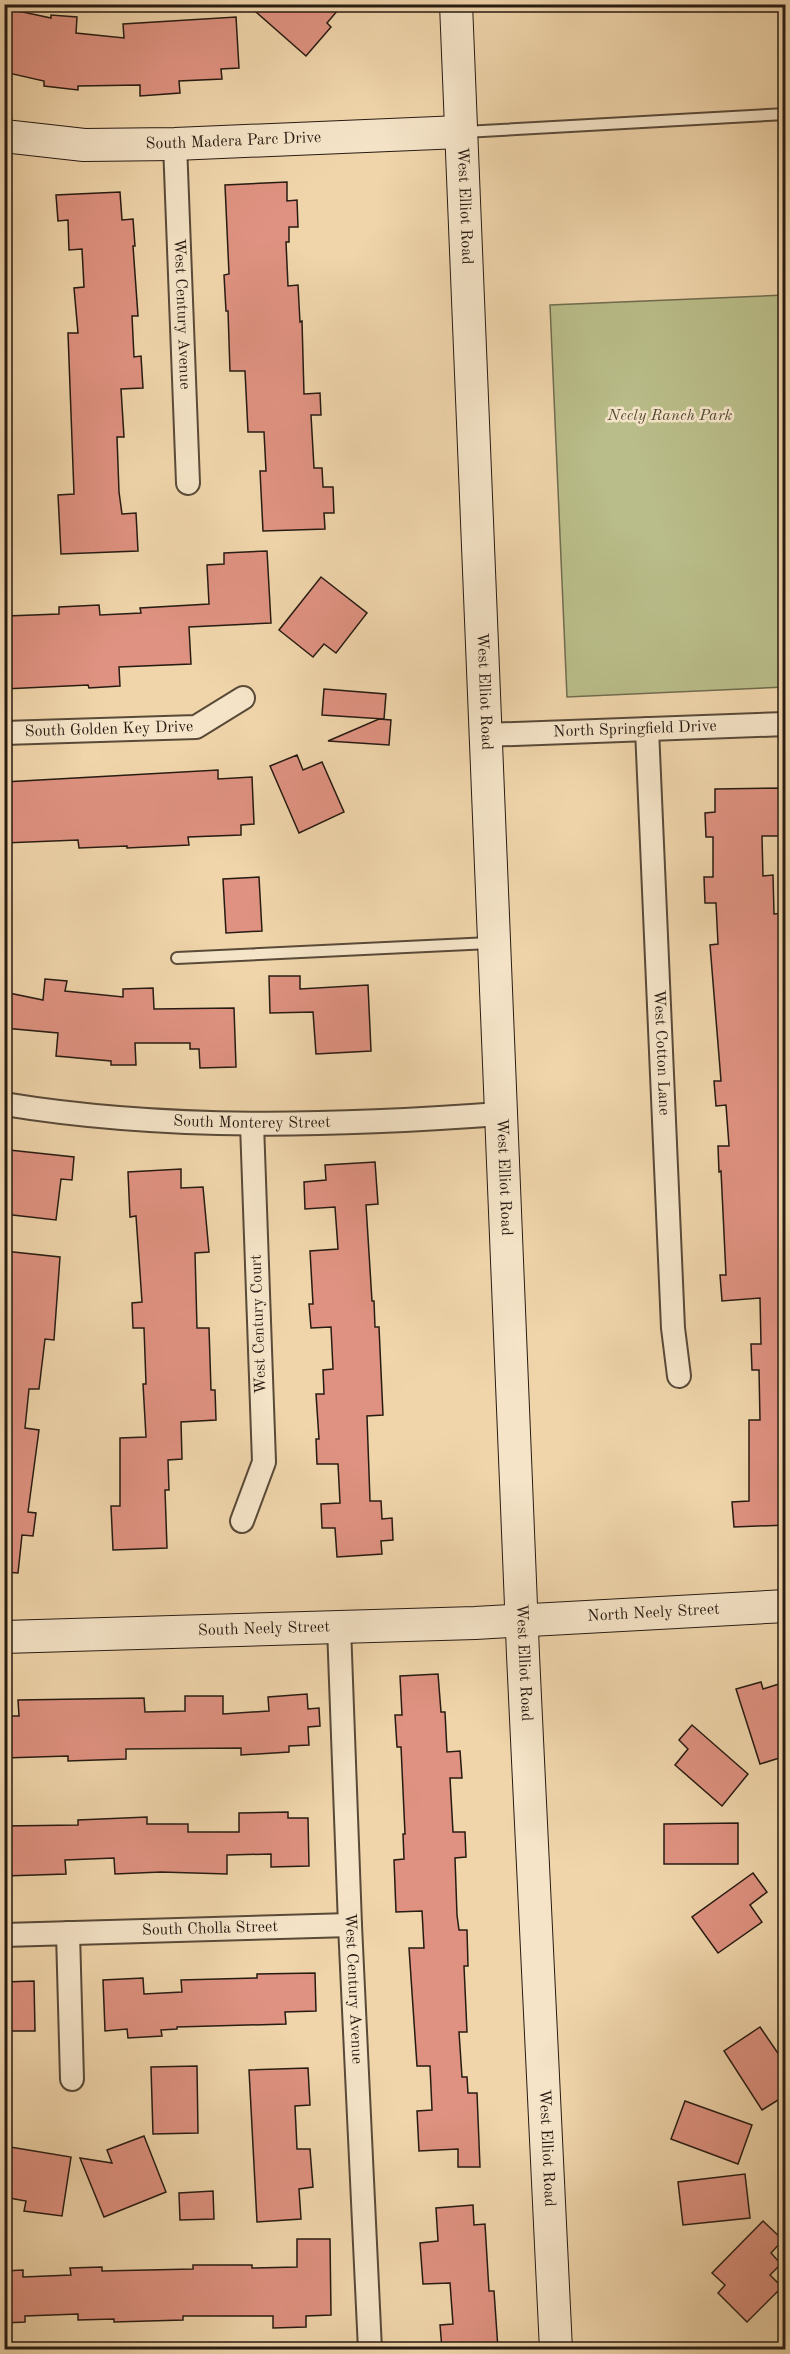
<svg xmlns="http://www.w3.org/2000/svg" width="790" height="2354" viewBox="0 0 790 2354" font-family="'Old Standard TT',serif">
  <rect width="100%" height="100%" fill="#f0d5ab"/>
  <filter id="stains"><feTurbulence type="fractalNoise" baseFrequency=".00333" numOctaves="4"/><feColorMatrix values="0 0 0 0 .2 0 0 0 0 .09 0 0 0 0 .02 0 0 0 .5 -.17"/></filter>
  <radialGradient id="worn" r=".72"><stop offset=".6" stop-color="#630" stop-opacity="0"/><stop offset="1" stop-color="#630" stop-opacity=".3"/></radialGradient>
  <path fill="#b9bd89" stroke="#706c4e" stroke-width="1.5" d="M785,295V687L567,697L550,305Z"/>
  <g fill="#df9281" stroke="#271b12" stroke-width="1.5">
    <path d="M247,4H343L327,23L331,27L306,56Z"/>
    <path d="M4,8L51,18V15L77,17L76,33L124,38L123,24L236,17L239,68L221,69L222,79L179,81L180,93L140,96V85L78,86V90L44,86V81L4,72Z"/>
    <path d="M287,182V201L297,200L298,227H289V242H286L288,286L298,285L300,322L302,321L304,394L320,393L321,415H311L314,468H322L323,487H333L334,513H324L325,529L263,531L260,471H266L264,432H248L245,371H230L228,311H226L224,275L229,274L225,185Z"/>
    <path d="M120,192L122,220L133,219L135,246H133L138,316H132L134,357L141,356L143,388L121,389L124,437H117L119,492L122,514L136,513L138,551L61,554L58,495L74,494L68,333H78L74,288L84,287L82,249L69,250L68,220L58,221L56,195Z"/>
    <path d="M267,551L271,623L189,627L191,664L119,667L120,686L89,688L88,685L4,689V627H8L7,616L59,614V607L99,605L100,615L141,613L140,608L209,604L207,565L224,564V553Z"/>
    <path d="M321,577L367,613L336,653L324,644L313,657L279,630Z"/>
    <path d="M324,689L386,694L384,719L322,715Z"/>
    <path d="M379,719L391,720L389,745L328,741Z"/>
    <path d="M297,755L303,770L322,762L344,812L299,833L270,766Z"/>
    <path d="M218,770V779L252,777L254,824L241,825V835L188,837L189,845L127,848V846L79,848L78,840L4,843V782Z"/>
    <path d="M782,788L783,836H762L763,876L773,875L774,914L784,913L786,941V1010H782L786,1102H780L786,1187V1238H779L786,1325V1525L734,1527L732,1502L749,1501V1420H760L759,1370H752L751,1344H761L760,1298L722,1301L720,1275H726L721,1171L719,1172L718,1146H729L726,1105L716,1106L714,1081H721L710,945L718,944L716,903H705L704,877H713V837H706L705,813L715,812V789Z"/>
    <path d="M259,877L262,931L226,933L223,879Z"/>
    <path d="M269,976H300V989L368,985L371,1051L316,1054L313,1012L270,1013Z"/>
    <path d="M45,979L67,981L65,991L123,997V989L153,988L154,1009L234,1008L236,1067L200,1068L199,1049H190V1043H135L136,1065H111V1061L56,1056L58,1033L4,1028V992L43,1000Z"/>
    <path d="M9,1150L74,1157L72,1180L61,1179L56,1220L4,1214V1177H6Z"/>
    <path d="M375,1162L378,1204L366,1205L372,1301H374L375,1327H379L383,1415L367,1416L370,1501H381L382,1519L392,1518L393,1540L381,1541L382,1554L337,1557L335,1528H322L321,1504L340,1503L338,1464H317L316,1439H319L316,1394H324L323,1370L333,1369L331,1327L311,1328L309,1304H313L310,1251L338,1249L335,1207L305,1209L304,1182L326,1180L325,1165Z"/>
    <path d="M181,1169V1188L203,1187L209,1252L195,1253L197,1328H209L211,1390H215L216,1420L181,1422L182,1459L168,1460L169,1490H165L167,1548L113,1550L111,1506H120V1438L146,1437L143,1384H146L144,1328H133L132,1303L142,1302L136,1216L130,1217L128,1172Z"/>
    <path d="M4,1251L60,1257L54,1340L45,1339L39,1389H29L25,1428L39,1430L28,1512L36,1513L33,1536L22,1535L18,1573L4,1572Z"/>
    <path d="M438,1674L441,1712H445L447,1752L460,1751L462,1778H450L453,1832H465L466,1857L455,1858L457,1915L459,1930H467L468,1966H464L467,2032H459L462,2077H467L468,2093H477L480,2167H458V2149L419,2151L417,2111L432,2110L430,2066H417L409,1948H424L422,1911L396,1912L394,1860L404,1859L403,1834H405L401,1747H397L395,1715H402L400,1676Z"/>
    <path d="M761,1682L763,1689L779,1684L786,1704V1756L760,1764L736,1689Z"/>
    <path d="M307,1694L308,1709L319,1708L320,1726L308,1727L309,1745L289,1746V1752L241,1755V1748L126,1749V1759L68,1761V1756L4,1758V1716H19L18,1700L144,1698L145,1712L185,1711V1696H223V1714L269,1711L268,1697Z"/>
    <path d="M692,1725L748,1774L722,1806L675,1765L688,1749L679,1740Z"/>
    <path d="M288,1812V1818H308L309,1866L271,1867V1854L227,1855V1874L161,1872L115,1874L114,1858L65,1860L66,1874L4,1876V1826L78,1825V1820L147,1817V1824H188V1832H239V1813Z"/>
    <path d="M738,1823V1864H664V1824Z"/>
    <path d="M753,1873L767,1892L750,1905L762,1922L718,1953L692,1917Z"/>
    <path d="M315,1973L316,2011L285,2012L286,2024L177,2027V2029L161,2030L162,2036L128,2038L127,2029L105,2031L103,1980L143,1978L144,1994L182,1992L181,1980L257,1978V1974Z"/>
    <path d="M34,1981L35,2031H4V1982Z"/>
    <path d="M760,2027L786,2065V2095L762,2110L724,2051Z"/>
    <path d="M197,2066L198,2133L153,2134L151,2067Z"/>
    <path d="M308,2068L310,2105L295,2106L297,2149H310L313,2187L299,2189L301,2219L257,2222L249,2070Z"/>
    <path d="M685,2101L752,2125L738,2164L671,2139Z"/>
    <path d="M144,2136L166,2192L104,2217L80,2158L112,2163L107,2150Z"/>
    <path d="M4,2146L71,2157L62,2216L24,2211L26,2201L4,2197Z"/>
    <path d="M745,2174L750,2218L683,2225L678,2182Z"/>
    <path d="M213,2191L214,2219L180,2220L179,2193Z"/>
    <path d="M473,2205L474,2225L485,2224L489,2291H494L498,2349H442L440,2325L453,2324L450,2283L423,2284L420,2243L438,2241L436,2208Z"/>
    <path d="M763,2221L783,2240L771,2253L781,2264L770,2275L782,2287L747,2322L718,2293L725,2285L712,2273Z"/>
    <path d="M297,2239H330L331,2315L306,2316V2327L273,2328V2316H183V2320L114,2322V2319L78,2320V2314L25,2316V2322L4,2323V2271L23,2270V2277L71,2275L70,2268L102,2267V2271L193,2269V2265H252V2268L297,2267Z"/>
  </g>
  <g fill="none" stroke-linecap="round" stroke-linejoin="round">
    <g stroke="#594a38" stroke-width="14">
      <g id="lane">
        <path d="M464,132L786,114"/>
        <path d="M177,958L490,943"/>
      </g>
    </g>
    <g stroke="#594a38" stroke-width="26">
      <g id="street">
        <path id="s1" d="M175,144L188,483"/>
        <path id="s2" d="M647,729L673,1328L679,1376"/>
        <path id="s3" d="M4,733L196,727L243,698"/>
        <path id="s4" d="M485,735L786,724"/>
        <path id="s5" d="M4,1104C168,1131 335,1126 500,1114"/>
        <path d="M242,1521L264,1462L252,1124"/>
        <path id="s6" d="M339,1627L350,1925L370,2350"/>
        <path d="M68,1933L72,2079"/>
        <path id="s7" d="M4,1935L350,1925"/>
      </g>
    </g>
    <g stroke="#271b12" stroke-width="34">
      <g id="secondary">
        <path id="s8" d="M456,4L523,1655L556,2350"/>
        <path id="s9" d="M4,136L84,145L175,144L460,132"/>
        <path id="s10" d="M4,1637L475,1623L786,1606"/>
      </g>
    </g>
    <use href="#lane" stroke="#f5e4c8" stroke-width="10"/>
    <use href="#street" stroke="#f5e4c8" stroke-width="22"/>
    <use href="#secondary" stroke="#f5e4c8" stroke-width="32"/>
  </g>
  <g text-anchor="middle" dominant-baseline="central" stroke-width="5" stroke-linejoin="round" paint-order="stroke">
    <g font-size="16" fill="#271b12" stroke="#f5e4c8">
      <text stroke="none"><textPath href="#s9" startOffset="230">South Madera Parc Drive</textPath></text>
      <text stroke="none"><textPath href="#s8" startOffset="202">West Elliot Road</textPath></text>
      <text stroke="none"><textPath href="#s1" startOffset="170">West Century Avenue</textPath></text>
      <text stroke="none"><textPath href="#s8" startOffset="688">West Elliot Road</textPath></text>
      <text stroke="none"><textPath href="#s3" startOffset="105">South Golden Key Drive</textPath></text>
      <text stroke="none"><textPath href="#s4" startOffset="150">North Springfield Drive</textPath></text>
      <text stroke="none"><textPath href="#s2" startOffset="324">West Cotton Lane</textPath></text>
      <text stroke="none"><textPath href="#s5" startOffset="249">South Monterey Street</textPath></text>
      <text stroke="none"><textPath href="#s8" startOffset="1174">West Elliot Road</textPath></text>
      <text transform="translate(259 1324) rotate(-92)">West Century Court</text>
      <text stroke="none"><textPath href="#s10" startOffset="650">North Neely Street</textPath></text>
      <text stroke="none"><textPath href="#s10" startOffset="260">South Neely Street</textPath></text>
      <text stroke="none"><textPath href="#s8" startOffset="1660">West Elliot Road</textPath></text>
      <text stroke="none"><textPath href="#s7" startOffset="206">South Cholla Street</textPath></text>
      <text stroke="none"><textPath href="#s6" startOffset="362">West Century Avenue</textPath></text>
      <text stroke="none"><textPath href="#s8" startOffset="2146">West Elliot Road</textPath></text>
    </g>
    <g font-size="16" font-style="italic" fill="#534c36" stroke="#f5e4c8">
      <text x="670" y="416">Neely Ranch Park</text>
    </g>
  </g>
  <rect width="790" height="2354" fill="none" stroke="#f0d5ab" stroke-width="24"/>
  <rect x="6" y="6" width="778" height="2342" fill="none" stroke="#271b12" stroke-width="3"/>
  <rect x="12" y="12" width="766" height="2330" fill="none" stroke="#271b12" stroke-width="1.5"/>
  <rect width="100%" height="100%" filter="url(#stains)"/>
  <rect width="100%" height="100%" fill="url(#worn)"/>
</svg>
